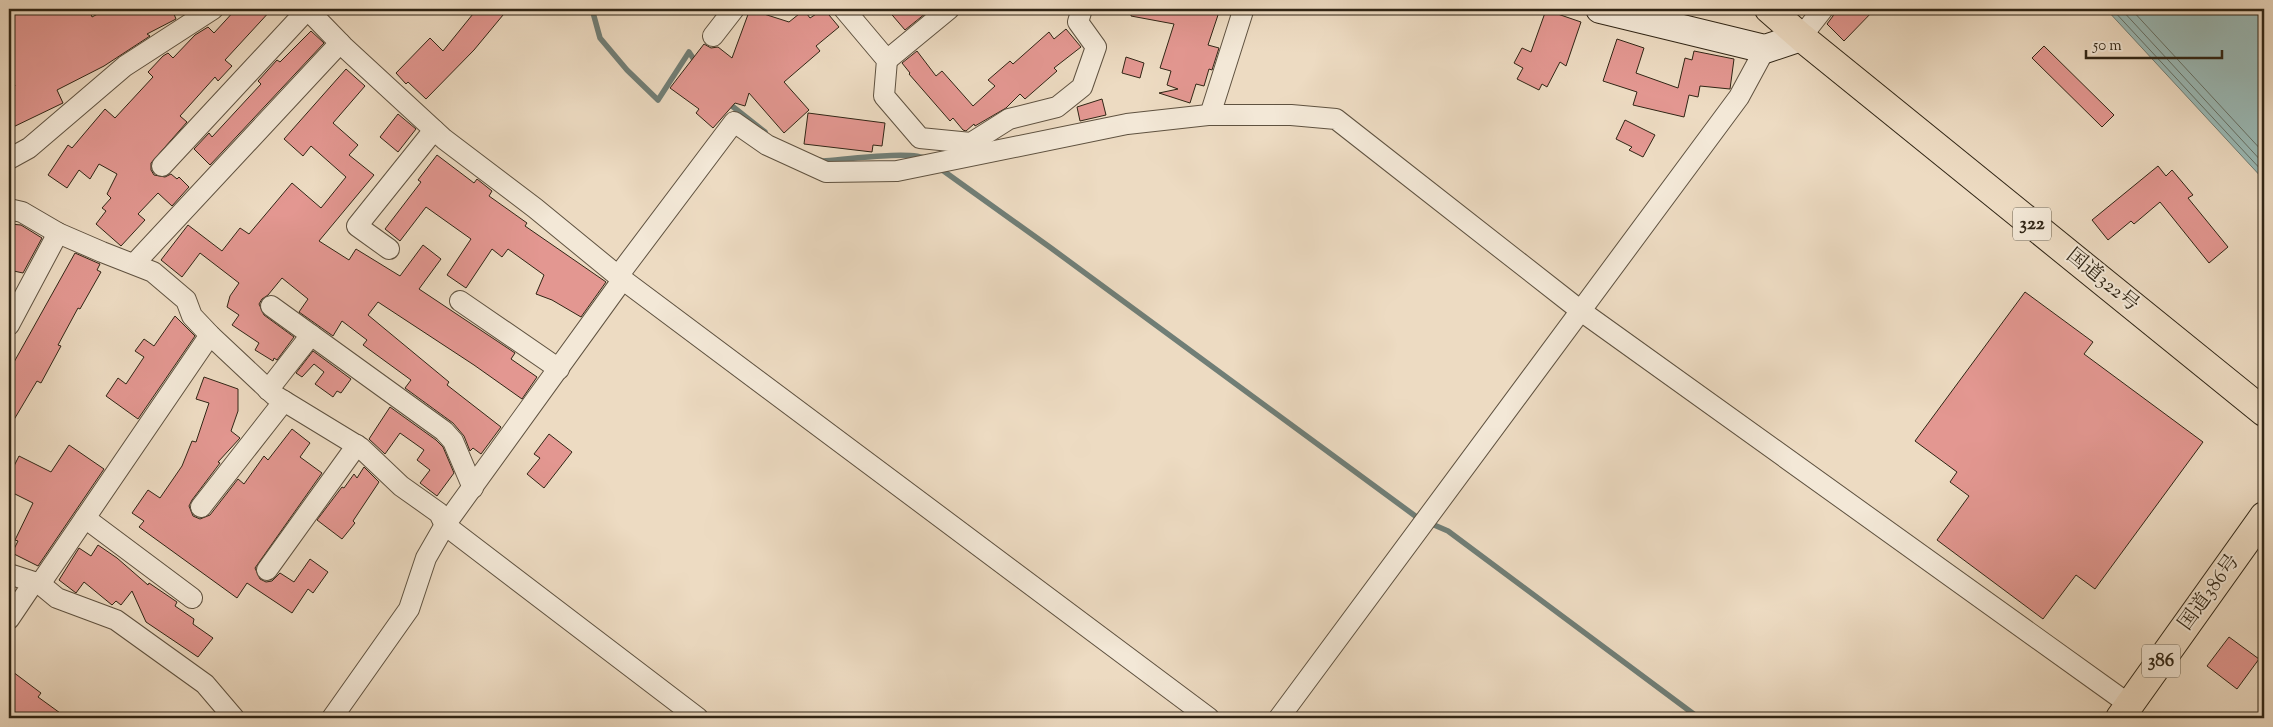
<svg xmlns="http://www.w3.org/2000/svg" width="2273" height="727" viewBox="0 0 2273 727" font-family="'Sorts Mill Goudy','Noto Serif JP',serif">
  <rect width="100%" height="100%" fill="#eddbc2"/>
  <filter id="stains"><feTurbulence type="fractalNoise" baseFrequency=".004" numOctaves="4"/><feColorMatrix values="0 0 0 0 .2 0 0 0 0 .09 0 0 0 0 .02 0 0 0 .5 -.17"/></filter>
  <radialGradient id="worn" r=".72"><stop offset=".6" stop-color="#630" stop-opacity="0"/><stop offset="1" stop-color="#630" stop-opacity=".3"/></radialGradient>
  <path fill="#9abab7" stroke="#707e76" d="M2106,9H2264V180Z"/>
  <g fill="none" stroke-linecap="round" stroke-linejoin="round">
    <g stroke="#657066" stroke-width="1">
      <path d="M2112,9L2264,173"/>
      <path d="M2121,9L2264,164"/>
      <path d="M2131,9L2264,153"/>
    </g>
    <g stroke="#707e76" stroke-width="5.5">
      <path d="M592,9L600,38L627,70L658,100L689,52L697,64"/>
      <path d="M85,15L96,9"/>
      <path d="M727,102L765,132"/>
      <path d="M819,160L823,161C842,160 913,150 926,159"/>
      <path d="M938,167L1051,248L1418,518L1448,531L1699,718"/>
    </g>
  </g>
  <g fill="#e39791" stroke="#302515">
    <path d="M24,9H89L92,17L107,9H172L176,19L147,34L150,36L104,66L57,90L63,103L9,129V89L15,86L9,71V12L26,14Z"/>
    <path d="M236,9H272L225,60L232,66L218,81L215,77L180,116L187,122L151,163V170L154,175L165,177L171,174L177,179L179,177L189,187L172,206L158,193L138,214L145,220L121,246L96,224L106,211L102,208L111,198L107,194L117,174L99,164L90,179L79,170L67,188L48,175L68,145L72,148L105,109L115,118L153,77L148,72L163,56L168,53L173,58L195,35L208,27L214,33Z"/>
    <path d="M477,9H508L474,50L426,99L408,82L406,84L396,73L430,38L443,51Z"/>
    <path d="M750,9H766L764,14L789,22L804,10L810,18L824,9L839,27L816,46L820,51L784,82L809,110L784,133L749,93L745,106L735,103L713,128L696,113L699,109L670,88L704,44L711,48L718,47L732,58Z"/>
    <path d="M887,9H931L905,30Z"/>
    <path d="M1131,9H1220L1208,45L1219,48L1212,70L1209,69L1204,86L1196,84L1190,103L1159,93L1178,89L1167,85L1171,71L1160,68L1174,24L1131,16Z"/>
    <path d="M1835,9H1875L1844,41L1827,24L1833,16Z"/>
    <path d="M1546,10L1581,22L1566,66L1560,62L1547,87L1542,84L1539,90L1517,79L1523,68L1514,63L1522,48L1531,52Z"/>
    <path d="M1066,29L1081,47L1054,68L1057,71L1025,99L1020,94L1006,108L975,126L974,124L966,131L963,130L953,118L950,121L909,74L910,73L902,63L917,51L936,76L942,71L973,106L995,86L988,80L1010,61L1013,64L1049,32L1054,39Z"/>
    <path d="M311,31L324,43L210,165L194,149L209,133L212,137L261,84L258,81L277,60L280,62Z"/>
    <path d="M1617,39L1644,48L1636,73L1678,88L1685,58L1692,60L1694,51L1734,59L1730,89L1700,86L1698,97L1689,95L1684,117L1633,105L1637,92L1603,81Z"/>
    <path d="M2044,46L2114,115L2102,127L2032,58Z"/>
    <path d="M1126,57L1144,63L1140,78L1122,73Z"/>
    <path d="M346,69L365,86L333,123L358,145L349,155L374,175L319,241L349,260L356,249L400,276L423,245L441,259L419,289L515,353L511,359L537,377L522,399L474,365L378,302L368,315L449,382L447,385L501,427L481,454L473,448L470,451L464,436L453,423L405,388L411,380L363,345L367,340L342,321L333,336L299,312L308,299L282,278L268,295L262,299L259,304L264,315L294,337L277,360L274,358L273,361L255,350L259,343L232,325L239,315L227,307L230,296L239,283L200,253L182,277L161,260L188,225L222,251L240,228L249,234L292,183L321,208L346,177L311,146L303,156L284,139Z"/>
    <path d="M1102,99L1106,115L1080,121L1077,107Z"/>
    <path d="M808,113L885,123L882,146L873,145L872,152L804,144Z"/>
    <path d="M398,114L416,129L398,152L380,137Z"/>
    <path d="M1625,120L1655,135L1643,157L1629,150L1632,147L1616,139Z"/>
    <path d="M437,155L474,183L477,179L492,191L489,196L527,223L525,226L606,282L581,317L552,300L536,294L544,275L508,249L502,257L492,249L466,288L447,275L471,239L426,207L400,241L385,229L421,182L418,180Z"/>
    <path d="M2158,166L2166,176L2172,170L2193,195L2188,198L2228,247L2209,263L2160,202L2134,224L2131,221L2108,240L2092,220Z"/>
    <path d="M10,224L21,225L42,238L23,273L9,270L12,242L9,241Z"/>
    <path d="M75,253L100,264L97,270L101,272L80,309L78,308L58,345L61,346L41,383L37,381L9,428V371Z"/>
    <path d="M2025,292L2093,342L2084,354L2203,442L2095,589L2076,575L2043,619L1937,540L1969,496L1950,482L1957,472L1915,441Z"/>
    <path d="M175,316L195,336L138,419L106,396L118,378L126,384L144,357L135,351L144,339L154,346Z"/>
    <path d="M313,351L351,379L341,393L337,391L333,397L315,384L324,372L314,364L302,377L296,373Z"/>
    <path d="M204,377L238,389V411L231,431L240,438L218,462L220,463L192,500L189,506L193,516L200,519L210,515L238,479L244,484L264,456L268,460L292,429L310,443L300,457L322,473L255,568L260,579L266,582L272,581L280,573L294,582L310,559L328,572L313,593L308,589L292,613L247,583L237,598L139,527L144,521L132,513L148,490L160,498L182,466L192,441L196,442L209,403L196,399Z"/>
    <path d="M390,407L436,440L443,447L454,473L437,496L420,483L430,470L417,460L424,450L400,433L385,454L369,439Z"/>
    <path d="M549,434L572,452L544,488L527,474L540,458L534,454Z"/>
    <path d="M69,445L104,469L38,566L12,553L18,541L15,540L33,503L9,491V476L19,456L51,472Z"/>
    <path d="M364,467L379,482L353,521L355,523L342,539L317,520L342,487L344,488L354,474L357,478Z"/>
    <path d="M98,545L117,558L148,585L149,583L177,602L175,606L194,619L193,624L213,638L198,657L146,622L132,591L121,605L116,601L112,605L84,582L76,593L59,580L79,548L91,556Z"/>
    <path d="M2229,637L2259,659L2237,689L2207,666Z"/>
    <path d="M9,669L41,693L38,697L67,718H9Z"/>
  </g>
  <g fill="none" stroke-linecap="round" stroke-linejoin="round">
    <g stroke="#5f5240" stroke-width="22">
      <g id="street">
        <path d="M307,9L343,46L444,139L535,208L618,276L1209,718"/>
        <path d="M844,9L887,60L884,96L920,138L971,143L1009,119L1057,107L1082,87L1096,47L1078,22L1082,9"/>
        <path d="M713,36L734,9"/>
        <path d="M1801,37L1823,9"/>
        <path d="M887,60L949,9"/>
        <path d="M1210,115L1243,11"/>
        <path d="M9,159L29,148L125,66L213,9"/>
        <path d="M162,166L308,9"/>
        <path d="M9,209L22,212L58,233L102,252L153,272L186,300L192,316L210,335L274,395L361,448L401,486L439,513L445,525L698,718"/>
        <path d="M389,249L357,226L434,130"/>
        <path d="M134,264L340,43"/>
        <path d="M618,276L734,122L767,145L826,172L897,171L1127,124L1208,115H1291L1336,119L1581,311L2130,705"/>
        <path d="M460,301L559,369"/>
        <path d="M271,306L444,431L453,441L473,488"/>
        <path d="M9,325L58,233"/>
        <path d="M268,390L311,335"/>
        <path d="M201,507L284,401"/>
        <path d="M85,518L192,598"/>
        <path d="M267,570L357,445"/>
        <path d="M9,574L40,584L210,335"/>
        <path d="M40,584L57,598L116,620L205,684L234,718"/>
        <path d="M9,619L34,582"/>
        <path d="M332,718L409,609L426,558L445,525L623,279"/>
        <path d="M1279,718L1739,97L1765,49"/>
      </g>
    </g>
    <g stroke="#302515" stroke-width="30">
      <path id="secondary" d="M1600,9L1765,49L1801,37"/>
    </g>
    <g stroke="#302515" stroke-width="30">
      <g id="highway">
        <path d="M1769,9L1801,37L2264,412"/>
        <path d="M2120,718L2264,516"/>
      </g>
    </g>
    <use href="#street" stroke="#f3e8d7" stroke-width="20"/>
    <use href="#secondary" stroke="#f3e8d7" stroke-width="28"/>
    <use href="#highway" stroke="#eddbc2" stroke-width="28"/>
  </g>
  <g text-anchor="middle" dominant-baseline="central" stroke-width="4" stroke-linejoin="round" paint-order="stroke">
    <g fill="#f3e8d7" stroke="#6a604f" stroke-width="1">
      <rect x="2013" y="207.5" width="38" height="33" rx="4"/>
      <rect x="2142" y="644.5" width="38" height="33" rx="4"/>
    </g>
    <g font-size="19" font-weight="bold" fill="#302515">
      <text x="2032" y="224">322</text>
      <text x="2161" y="661">386</text>
    </g>
    <g font-size="20" fill="#302515" stroke="#f3e8d7">
      <text transform="translate(2102 281) rotate(39)">国道322号</text>
      <text transform="translate(2210 593) rotate(-54)">国道386号</text>
    </g>
  </g>
  <rect width="2273" height="727" fill="none" stroke="#eddbc2" stroke-width="30"/>
  <rect x="10" y="10" width="2253" height="707" fill="none" stroke="#302515" stroke-width="2.5"/>
  <rect x="15" y="15" width="2243" height="697" fill="none" stroke="#302515"/>
  <path d="M2086 50v8h136v-8" fill="none" stroke="#302515" stroke-width="2.5"/>
  <text x="2093" y="50" font-size="15" fill="#302515" stroke="#f3e8d7" stroke-width="4" paint-order="stroke">50 m</text>
  <rect width="100%" height="100%" filter="url(#stains)"/>
  <rect width="100%" height="100%" fill="url(#worn)"/>
</svg>
